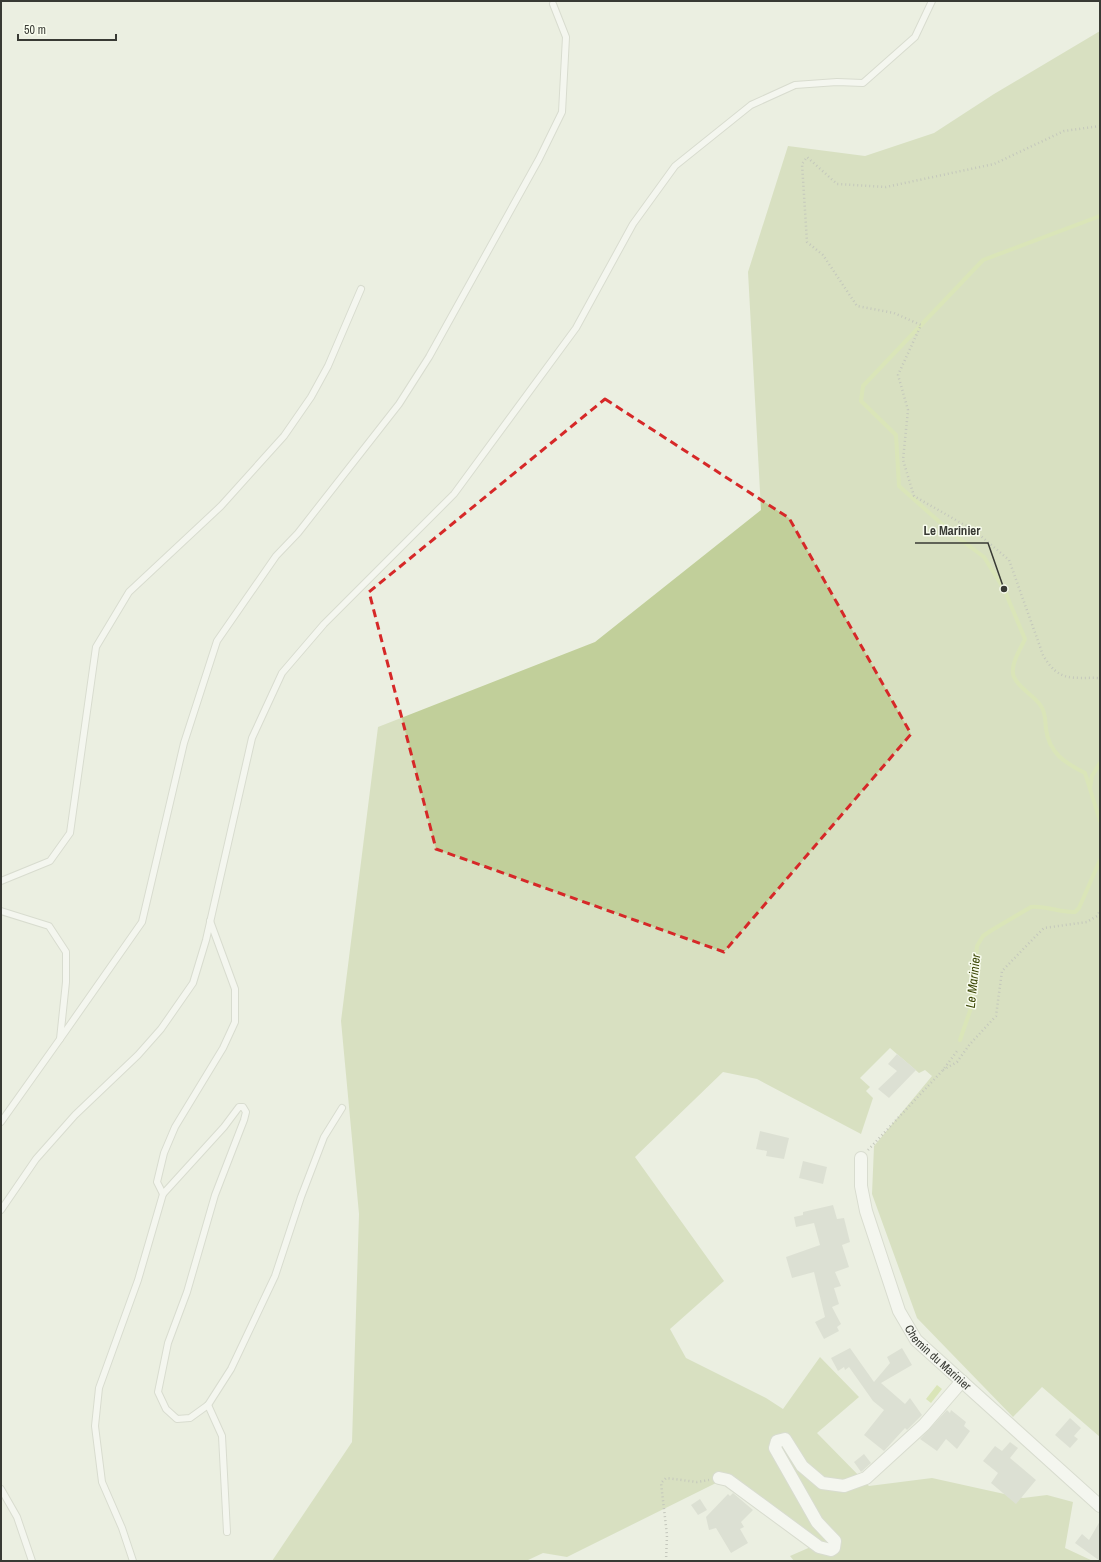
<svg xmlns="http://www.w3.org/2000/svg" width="1101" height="1562" viewBox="0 0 1101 1562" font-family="'Archivo Narrow',sans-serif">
  <rect width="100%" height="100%" fill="#ebefe1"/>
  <path fill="#c1cf9a" d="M1100,31V1437L1042,1387L1013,1417L917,1318L872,1194L874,1146L932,1076L925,1070L919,1073L890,1048L860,1078L870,1087L866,1091L873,1098L861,1134L757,1079L723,1072L635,1157L724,1281L670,1329L686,1358L766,1398L783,1409L820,1357L859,1397L817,1433L869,1486L932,1478L1023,1498L1047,1495L1073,1502L1065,1548L1093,1561H794L790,1556L822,1542L736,1483H716L567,1557L543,1553L526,1561H272L352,1442L359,1214L341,1021L378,727L595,642L761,510L748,272L788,146L865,156L934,133L994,94Z"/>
  <path fill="#c5da85" d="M937,1385L942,1389L931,1403L926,1399Z"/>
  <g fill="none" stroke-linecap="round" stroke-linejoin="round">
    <g stroke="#c5da85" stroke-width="4">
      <path d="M1100,216L983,260L863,386L861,401L896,435L899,486L953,534L984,557L1004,589L1025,639C1021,648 1009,666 1014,677C1019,689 1034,695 1041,706C1046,714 1045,720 1046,729C1049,753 1065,763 1085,773L1100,821"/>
      <path d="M1090,788L1092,776L1100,763"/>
      <path d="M960,1040L971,1008L977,946L983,936L992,930L1031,907C1045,905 1060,913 1075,912L1079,908L1100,860"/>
    </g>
  </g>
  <g fill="#cbcfc1">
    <path d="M897,1054L916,1070L889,1098L878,1089L897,1071L888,1064Z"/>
    <path d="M760,1131L789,1138L784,1159L766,1156L767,1151L756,1149Z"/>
    <path d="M803,1161L827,1167L823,1184L799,1178Z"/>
    <path d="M833,1205L837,1219L844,1218L850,1242L842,1245L849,1267L835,1272L841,1286L834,1288L839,1304L832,1307L841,1324L837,1327L839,1331L824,1339L815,1322L825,1317L814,1272L792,1278L786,1257L820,1245L814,1223L796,1227L794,1217L803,1215V1212Z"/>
    <path d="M850,1348L874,1382L890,1363L887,1357L902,1348L912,1365L881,1383L905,1404L910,1398L922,1415L907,1430L905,1428L884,1451L864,1435L884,1410L873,1401L849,1367L845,1370L844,1367L838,1371L831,1358Z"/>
    <path d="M947,1410L950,1413L951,1410L966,1422L964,1426L970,1431L957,1449L946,1439L937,1451L920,1439Z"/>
    <path d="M1070,1418L1081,1428L1074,1436L1078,1439L1070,1448L1055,1435Z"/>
    <path d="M1010,1442L1018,1448L1010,1458L1036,1480L1016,1504L991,1483L998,1473L983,1461L995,1446L1002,1451Z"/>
    <path d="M864,1454L871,1463L861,1472L854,1462Z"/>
    <path d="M733,1493L753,1510L741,1522L744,1527L740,1529L748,1543L731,1553L716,1528L709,1530L706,1517L728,1494L730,1496Z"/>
    <path d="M700,1499L707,1510L698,1515L691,1505Z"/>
    <path d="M1100,1521V1561L1075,1543L1082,1534L1089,1540Z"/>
  </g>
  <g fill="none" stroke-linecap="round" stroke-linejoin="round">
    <g stroke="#c2c6b8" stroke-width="8">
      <g id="service">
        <path d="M1,881L50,861L70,833L96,647L129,592L221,506L284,436L311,397L328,366L361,289"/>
        <path d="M1,911L49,926L66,952V982L60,1039L1,1122"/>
        <path d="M60,1039L142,922L184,743L217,641L276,556L298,533L399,404L429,357L539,159L562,112L566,37L553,4"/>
        <path d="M163,1194L157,1182L164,1153L175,1127L223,1048L235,1022V989L210,921"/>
        <path d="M1,1210L36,1159L75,1115L138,1055L161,1029L193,983L206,940L252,738L282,673L324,624L454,494L576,328L633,224L675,166L751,105L795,85L837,82L863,83L915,37L932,1"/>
        <path d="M208,1405L222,1436L227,1532"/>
        <path d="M1,1489L17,1517L32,1561"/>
        <path d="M133,1561L122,1528L102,1482L95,1426L99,1388L138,1280L163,1194L224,1127L239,1107H243L246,1112L244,1120L215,1195L187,1292L168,1343L158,1392L166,1409L177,1419L190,1418L208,1405L231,1369L275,1276L301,1197L324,1137L342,1108"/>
      </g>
    </g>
    <g stroke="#c2c6b8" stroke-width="14">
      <g id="minor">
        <path id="s1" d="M861,1158V1186L866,1211L899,1311L916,1340L1100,1506"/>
        <path d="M719,1478L728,1480L819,1547L831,1550L834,1548L835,1541L817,1522L775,1448L777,1441L785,1439L802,1466L822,1483L844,1486L866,1478L924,1425L962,1381"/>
      </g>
    </g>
    <g stroke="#95988e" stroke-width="2.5" stroke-dasharray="1 3" stroke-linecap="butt">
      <path d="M1100,126L1064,131L994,164L886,187L837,184L807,157L802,164L807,242L823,255L857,306L894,313L921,325L898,375L908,410L903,460L914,496L975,531L1009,560L1043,655C1059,683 1072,677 1100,678"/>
      <path d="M943,1070L957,1062L970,1044L996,1016L1002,971L1034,938L1044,928L1087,922L1097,916L1100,911"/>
      <path d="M868,1150L943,1070L957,1051"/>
      <path d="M666,1561L667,1535L661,1483L666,1478L697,1482L709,1480"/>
    </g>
    <use href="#service" stroke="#fff" stroke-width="6"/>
    <use href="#minor" stroke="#fff" stroke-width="12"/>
  </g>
  <path d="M0 0H1101V1562H0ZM605,399L789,518L911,734L724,952L436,849L369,592Z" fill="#ebefe1" fill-opacity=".55" fill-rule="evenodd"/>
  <path fill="none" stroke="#d62828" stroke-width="3" stroke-dasharray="8 5" stroke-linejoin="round" d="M605,399L789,518L911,734L724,952L436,849L369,592Z"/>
  <g text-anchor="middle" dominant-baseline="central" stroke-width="3" stroke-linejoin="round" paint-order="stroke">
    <g font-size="12" fill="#383a34" stroke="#f8fcee">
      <text stroke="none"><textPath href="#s1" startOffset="220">Chemin du Marinier</textPath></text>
    </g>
    <g font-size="13" font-style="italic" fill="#3a4604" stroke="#f8fcee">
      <text transform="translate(973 981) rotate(-84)">Le Marinier</text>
    </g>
  </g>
  <path fill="none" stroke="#383a34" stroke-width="1.5" d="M1004 589L988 543H915"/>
  <circle fill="#383a34" stroke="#f8fcee" stroke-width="1.5" cx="1004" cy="589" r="4"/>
  <g font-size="13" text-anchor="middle" font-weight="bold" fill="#383a34" stroke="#f8fcee" stroke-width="3" stroke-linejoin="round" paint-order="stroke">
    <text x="952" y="535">Le Marinier</text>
  </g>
  <rect width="1101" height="1562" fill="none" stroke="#383a34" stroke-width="4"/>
  <path d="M18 34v6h98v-6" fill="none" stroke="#383a34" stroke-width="2"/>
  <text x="24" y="34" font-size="12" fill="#383a34" stroke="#f8fcee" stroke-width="3" paint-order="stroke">50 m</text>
</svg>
